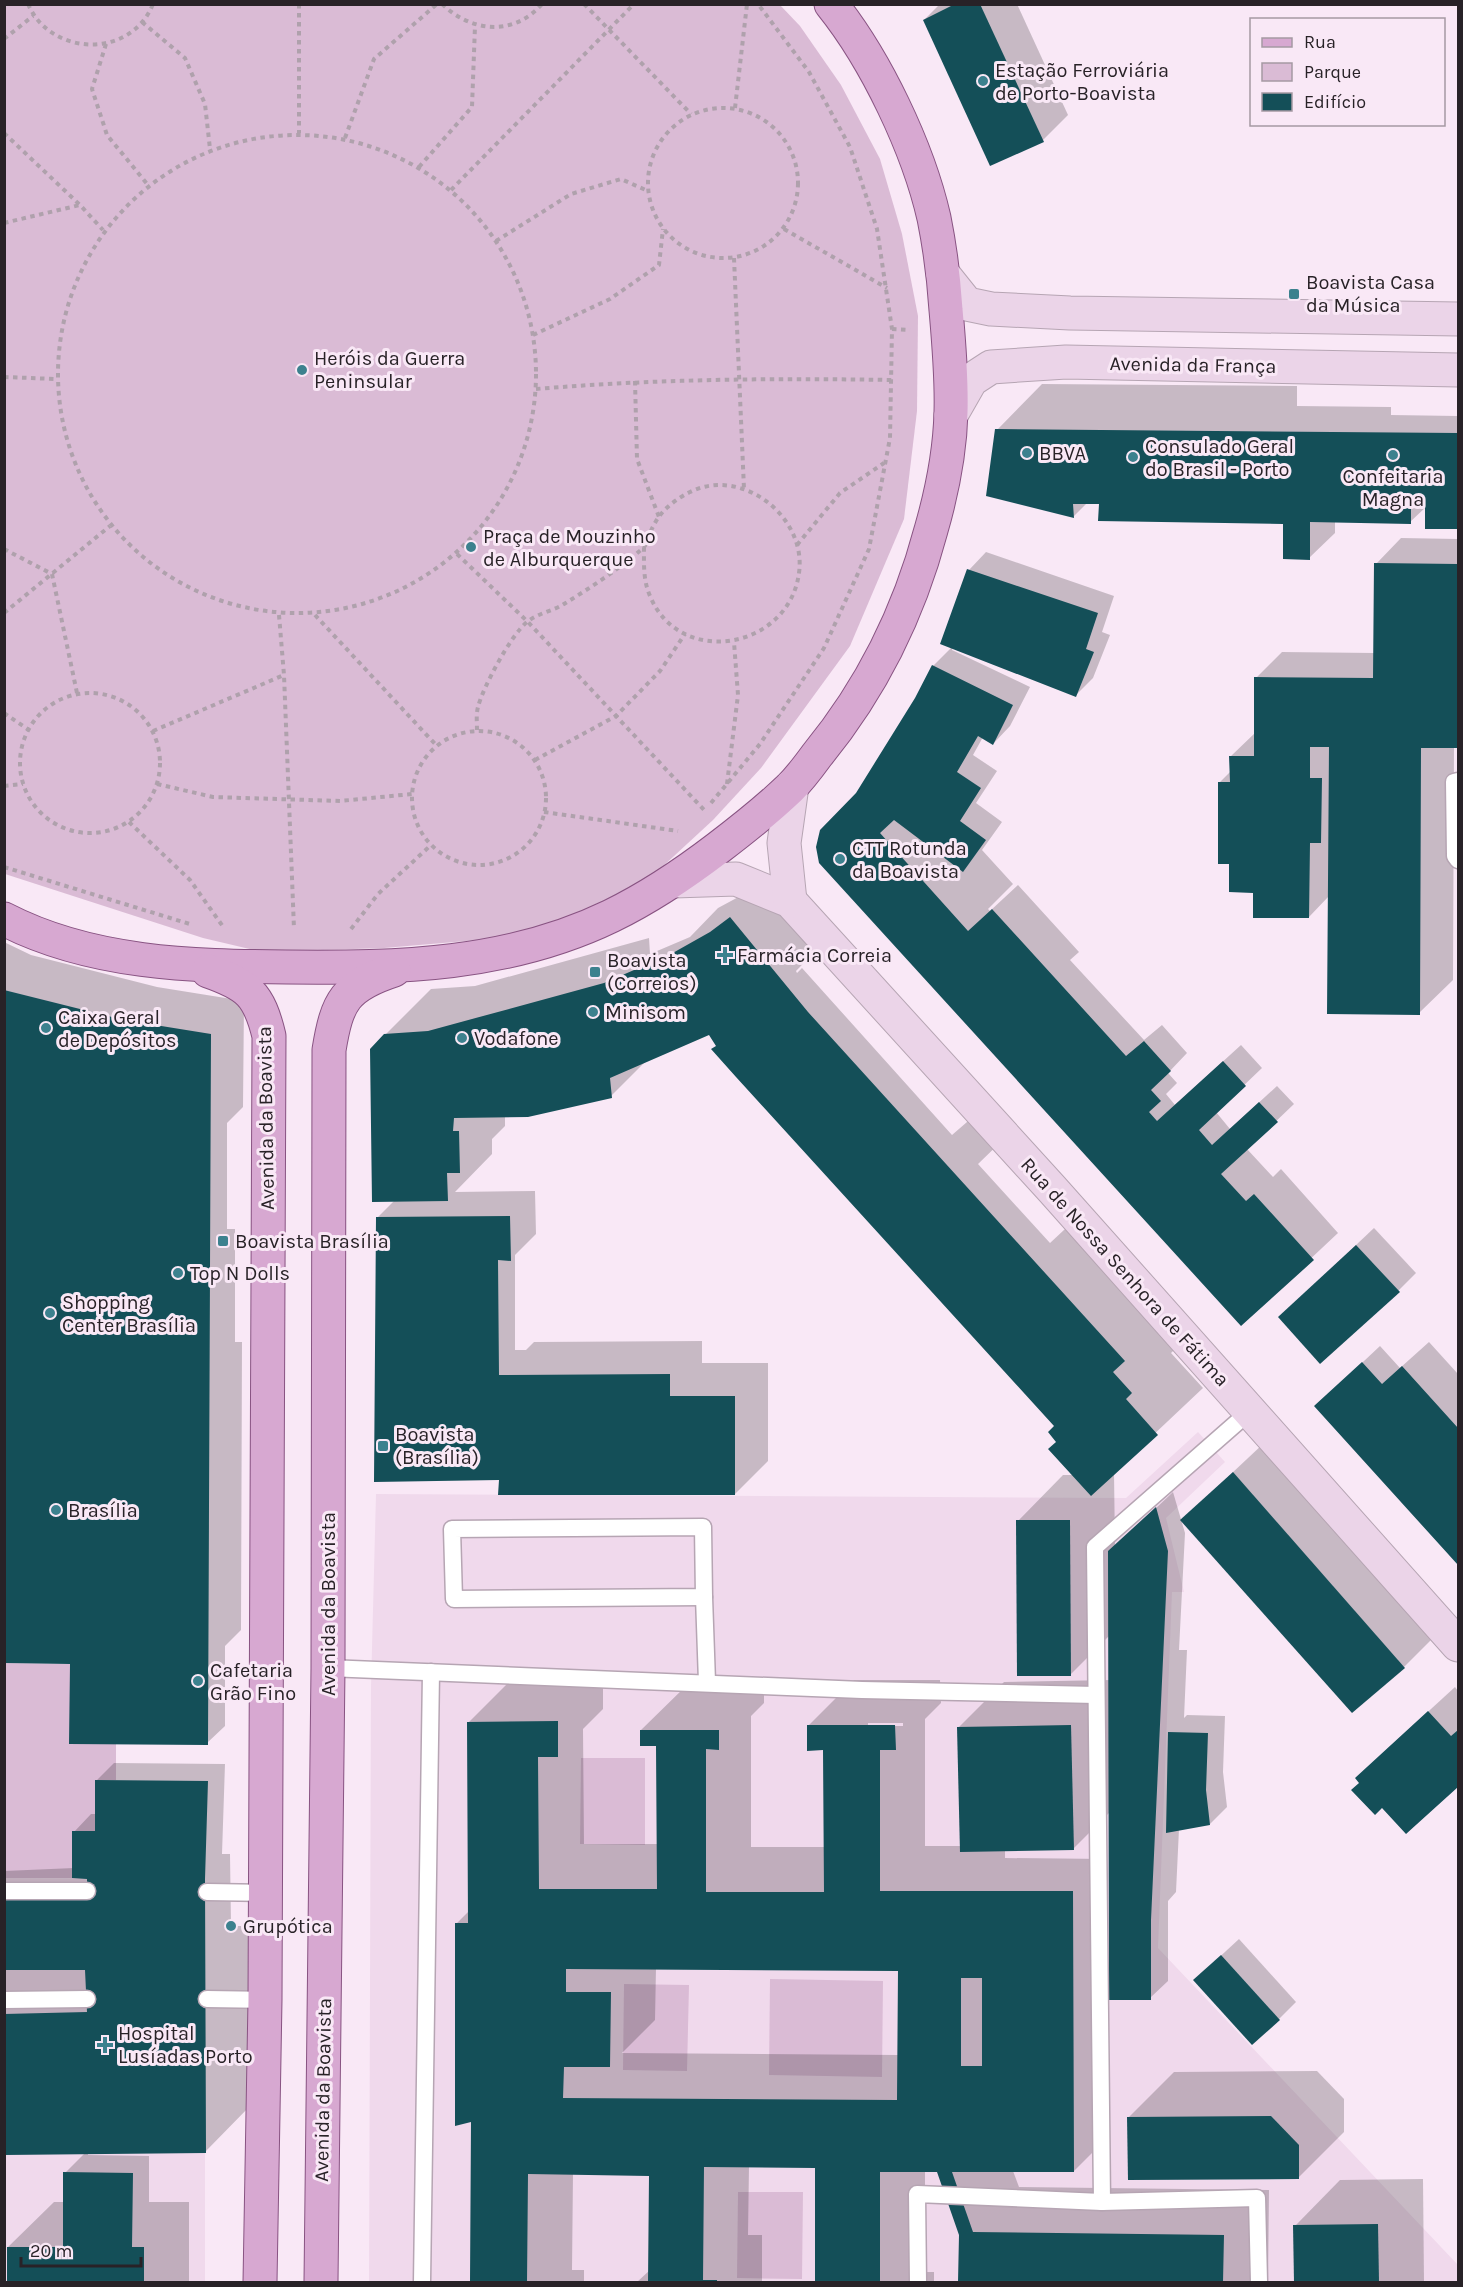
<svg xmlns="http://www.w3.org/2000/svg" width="1463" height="2287" viewBox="0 0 1463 2287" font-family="Karla,sans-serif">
  <rect width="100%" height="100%" fill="#f9e8f6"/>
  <g fill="#f0d9ec">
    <path d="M1198,1432L1225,1462L1166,1518L1184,1592H1172L1158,1948L1458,2265V2282H369L371,1687L376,1494L1126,1498Z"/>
    <path d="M5,1878L205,1879V2282H5Z"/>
  </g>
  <g fill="#dabbd5">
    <path d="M5,5H780L800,26L841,85L880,159L902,234L918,316L917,411L904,519L850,646L761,768L713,820L621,905L536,935L384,948L262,952L203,938L5,874Z"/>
    <path d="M5,1663L70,1664V1744H116V1780H95V1831H72V1878H5Z"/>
    <path d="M581,1758H645V1845L580,1844Z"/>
    <path d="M770,1979L883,1981L882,2077L769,2075Z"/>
    <path d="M624,1984L689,1985L687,2071L623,2070Z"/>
    <path d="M738,2192H803L802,2279L737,2278Z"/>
  </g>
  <g fill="#0003" fill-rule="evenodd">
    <path d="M940,4H1017L1068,115L1043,140L924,20Z"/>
    <path d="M1042,384L1297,386V406L1391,407V415L1458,416V528H1426L1427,506L1410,522L1335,521V533L1309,558L1284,523L1100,503H1087L1073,517L997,430Z"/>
    <path d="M1401,538L1458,539V746H1454L1453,980L1419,1013L1329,896L1309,917L1255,892L1231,863L1219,783L1231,771V756L1256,732V678L1282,652L1375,653L1376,564Z"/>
    <path d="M986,552L1114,596L1102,632L1110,635L1093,678L1076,695L953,647L952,650L1030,687L1010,726L993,744L983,737L973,755L997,771L976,803L1002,822L982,850L1013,884L988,909L990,911L1018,885L1079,952L1070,960L1144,1040L1162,1025L1187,1053L1168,1073L1177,1083L1166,1094L1175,1105L1241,1045L1262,1068L1216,1112L1230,1129L1277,1086L1294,1104L1247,1149L1273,1177L1281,1169L1338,1233L1241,1324L820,862L858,793L917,699L933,666L952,647L969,570Z"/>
    <path d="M757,887L828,938L796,971L797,973L802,968L952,1135L982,1109L1007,1136L978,1164L1050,1243L1079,1216L1177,1347L1171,1353L1203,1388L1114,1472L1115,1547L1173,1492L1185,1533L1179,1650H1187L1184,1718L1187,1715L1225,1716L1223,1772L1227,1807L1210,1824L1179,1829L1176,1892L1168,1901V1981L1150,1998L1110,1812L1073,1849L1005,1850V1858L1106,1859L1107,2138L1074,2171H1013L1019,2187L1269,2190L1268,2282H960V2235L938,2171H925V2272H934V2282H816L817,2167L749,2166L748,2235H762V2282H637L650,2270L651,2174L573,2173L572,2270H584V2282H471L473,2120L456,1924L470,1910L469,1722L514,1677L603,1676V1709L583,1729L584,1844H658V1744L641,1730L687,1685H764V1703L751,1716V1847H825L824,1749L808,1726L854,1680H940L941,1703L925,1719V1846H961L958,1728L1004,1682L1110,1680V1635L1070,1675L1018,1521L1063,1475H1074L1057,1442L1056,1426L717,1045L710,1033L646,1061L611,1096L505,1116V1126L492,1139V1154L455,1192L535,1191L536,1234L515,1255V1350H526L534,1342L702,1341V1363H768V1461L735,1494L499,1479L377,1218L395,1200L385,1035L431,989L475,986L649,938L650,954L690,937L718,908ZM868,1723H903V1726H868ZM656,1968L899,1970V2055L622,2053L655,2020Z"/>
    <path d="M4,942L31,955L157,987L244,1001L243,1107L227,1123V1229H235V1342H242L241,1630L225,1646V1726L207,1743L71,1663L4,1662Z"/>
    <path d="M1374,1228L1416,1273L1398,1291L1280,1317Z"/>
    <path d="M1429,1342L1458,1374V1563L1316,1406L1380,1346L1400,1368Z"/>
    <path d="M1280,1428L1449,1622L1404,1667L1182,1520Z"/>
    <path d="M1455,1687L1458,1691V1784L1406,1832L1383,1753Z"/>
    <path d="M114,1763L225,1764L222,1854H230L231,1926H252L251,2105L206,2151L88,2153V2155L149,2156V2202H189V2282H8V2247L54,2202H65V2173L85,2153L4,2154V1871L74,1868V1832L91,1814H96V1781Z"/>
    <path d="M1239,1939L1296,2002L1279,2019L1213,1963Z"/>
    <path d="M1317,2071L1344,2099V2132L1299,2177L1129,2117L1174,2072Z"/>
    <path d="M1423,2179L1424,2282H1295V2226L1340,2180Z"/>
  </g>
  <g fill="#144f58" fill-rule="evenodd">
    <path d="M955,4H980L1044,142L990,166L923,20Z"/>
    <path d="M995,429L1458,433V529H1425V498H1411V524L1310,522V560L1283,559V524L1098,521L1099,504H1073L1074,518L986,496Z"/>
    <path d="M1374,563L1458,564V748H1421L1420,1015L1327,1014L1329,747H1310V778H1322L1321,843H1310L1309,918H1253V893L1229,892V864H1218V782H1230L1229,756H1254V677L1373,678Z"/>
    <path d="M967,569L1098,613L1086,649L1094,652L1076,697L940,644Z"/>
    <path d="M932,665L1013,705L993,745L978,736L957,772L981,788L960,821L986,840L963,872L894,820L880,833L968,931L992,909L1126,1056L1144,1041L1171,1071L1151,1090L1161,1101L1149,1112L1157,1121L1223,1061L1246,1086L1199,1130L1212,1145L1259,1102L1278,1122L1221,1174L1246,1201L1254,1194L1314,1260L1241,1326L819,863L816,847L820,830L856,793L915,698Z"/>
    <path d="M730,917L808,1012L1125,1361L1113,1372L1132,1393L1126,1399L1158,1435L1091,1496L1048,1449L1056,1442L1048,1432L1054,1426L736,1077L711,1049L716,1046L709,1035L610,1078L612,1098L528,1117L454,1118L453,1131H459L460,1173H447L448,1201L372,1202L370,1049L384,1034L428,1031L604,983L671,954L710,932Z"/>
    <path d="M4,990L124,1020L211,1034L208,1745L69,1744L70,1664L4,1663Z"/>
    <path d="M510,1216L511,1261L498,1260L499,1375L670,1374V1396H735V1495H498L499,1480L374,1482L376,1217Z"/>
    <path d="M1356,1245L1400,1292L1320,1364L1278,1317Z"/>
    <path d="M1362,1362L1382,1384L1402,1366L1458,1428V1565L1314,1406Z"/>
    <path d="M1233,1472L1405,1668L1352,1713L1180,1520Z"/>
    <path d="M1156,1507L1168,1551L1151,1920V2000H1109L1108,1551Z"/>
    <path d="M1016,1520H1070L1071,1676H1017Z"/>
    <path d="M1428,1711L1451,1736L1458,1730V1787L1406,1834L1382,1808L1375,1815L1351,1790L1359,1783L1355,1778Z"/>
    <path d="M558,1721V1757H538L539,1889H657L656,1746H640V1730H719V1750L706,1749V1892H824L823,1750L807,1751V1725H895L896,1750H880V1891H1073L1074,2172H952L973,2232L1224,2235L1223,2282H958L959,2235L937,2172H880V2282H815V2168L704,2167L703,2280H717V2282H648L649,2176L528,2174L527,2282H470L471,2122L455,2126V1923H468L467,1722ZM566,1969L898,1971L897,2100L563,2098L564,2067H610L611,1992H566ZM961,1978H982V2066H961Z"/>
    <path d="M1071,1725L1074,1850L960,1852L957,1727Z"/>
    <path d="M1168,1732L1208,1733L1206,1790L1210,1825L1166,1833Z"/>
    <path d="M95,1780L208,1781L205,1879L206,2153L4,2155V2014L87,2012L85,1970H4V1895L87,1891V1879L72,1878V1831H95Z"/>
    <path d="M1221,1955L1280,2020L1252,2045L1193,1980Z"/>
    <path d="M1271,2116L1299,2145V2179L1128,2180L1127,2117Z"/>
    <path d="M63,2172L133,2173L132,2247H144V2282H7V2247H63Z"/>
    <path d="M1378,2224L1379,2282H1294L1293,2225Z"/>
  </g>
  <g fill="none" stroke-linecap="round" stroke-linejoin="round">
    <g stroke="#b6a5b3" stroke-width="19">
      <g id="lane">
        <path d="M1458,781L1454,782L1455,856L1458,860"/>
        <path d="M703,1527L704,1597L454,1599L452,1529Z"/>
        <path d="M704,1597L707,1682"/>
        <path d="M328,1668L862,1690L1096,1695"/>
        <path d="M4,1891H87"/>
        <path d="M207,1892L266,1893"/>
        <path d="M207,1999L265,2000"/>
        <path d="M4,2000L87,1999"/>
        <path d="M1102,2202L1257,2198L1259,2282"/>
        <path d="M422,2282L431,1672"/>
        <path d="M918,2282L917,2194L1102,2202L1095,1547L1249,1412"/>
      </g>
    </g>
    <g stroke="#b6a5b3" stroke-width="35">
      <g id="secondary">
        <path d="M943,274L967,304L991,309L1070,313L1458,319"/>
        <path d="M951,415L971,380L991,367L1066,362L1458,370"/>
        <path d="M674,881L736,879L790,901L1052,1189L1458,1645"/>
        <path d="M790,901L784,843L792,786"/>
      </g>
    </g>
    <g stroke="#885382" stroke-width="35">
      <g id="primary">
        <path d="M4,919C91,964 191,966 287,967C398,968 508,966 611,916C650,897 684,874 718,848C743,829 768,809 790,788C800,778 809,766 817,755C872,688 909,613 931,530C942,492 950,451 951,412C952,379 949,344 946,310C944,279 940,248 934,218C918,148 876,60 831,4"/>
        <path d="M208,971C248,985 259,994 269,1036L265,2000L260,2282"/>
        <path d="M321,2282L328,1668L329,1050C337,1001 345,986 394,970"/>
      </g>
    </g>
    <g stroke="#afa1ac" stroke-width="4" stroke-dasharray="4.5 4.5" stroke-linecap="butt">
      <path d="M28,4C51,57 131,59 153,4"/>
      <path d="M299,4V133"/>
      <path d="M442,4C471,32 513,37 542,4"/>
      <path d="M584,4L691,114"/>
      <path d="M142,22L185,58L205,104L210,149"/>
      <path d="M4,39L33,16"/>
      <path d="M106,44L92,89L107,135L148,185"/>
      <circle cx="723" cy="183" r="75"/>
      <path d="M735,108L747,4"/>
      <path d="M4,133L80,205L103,230"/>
      <circle cx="297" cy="374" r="239"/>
      <path d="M345,138L374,59L437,4"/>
      <path d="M419,167L472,107L475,26"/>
      <path d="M451,190L634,4"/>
      <path d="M4,223L80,205"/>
      <path d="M784,229L887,288"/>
      <path d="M496,241L571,194L621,179L648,191"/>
      <path d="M734,258L744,489"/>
      <path d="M892,329L910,330"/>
      <path d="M533,335L610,299L659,265L663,229"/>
      <path d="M4,377L56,379"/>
      <path d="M635,381L637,459L659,517"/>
      <path d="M536,389C655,379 773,378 892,380"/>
      <path d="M797,545L840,493L884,463"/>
      <path d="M4,549L52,574L77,693"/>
      <path d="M457,554L528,622L705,811"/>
      <path d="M4,613L110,526"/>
      <path d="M279,615L284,675L294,929"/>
      <path d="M315,615L436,745"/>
      <circle cx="90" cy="763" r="70"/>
      <path d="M4,713L29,730"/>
      <path d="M477,730C477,723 476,714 478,707C483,687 511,635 527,622C538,613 553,611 564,604C590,588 619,569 642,549C649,543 649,532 654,525C661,510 676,499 690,492C742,466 807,517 799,573C789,649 680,669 650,596C643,580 644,564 644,547"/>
      <circle cx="479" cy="798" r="67"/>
      <path d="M153,731L284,675"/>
      <path d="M535,760L616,716L660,671L685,634"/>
      <path d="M157,784L213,797L340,801L412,794"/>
      <path d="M727,784L738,695L734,642"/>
      <path d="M4,786L23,784"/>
      <path d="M711,803L760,744L824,648L869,549L890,438L892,329L877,229L850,147L809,72L758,4"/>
      <path d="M544,812L678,831"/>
      <path d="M129,822L190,880L224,928"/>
      <path d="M4,867L193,925"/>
      <path d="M351,929L378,894L431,845"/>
    </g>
    <use href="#lane" stroke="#fff" stroke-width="16"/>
    <use href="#secondary" stroke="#ebd4e8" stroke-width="33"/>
    <use href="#primary" stroke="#d7a8d1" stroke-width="33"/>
  </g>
  <g fill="#3c818e" stroke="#f9e8f6" stroke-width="2">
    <circle cx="983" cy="81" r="6"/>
    <rect x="1288" y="288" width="12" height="12" rx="3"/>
    <circle cx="302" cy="370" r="6"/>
    <circle cx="1027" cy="453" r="6"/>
    <circle cx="1393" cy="455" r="6"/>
    <circle cx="1133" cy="457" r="6"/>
    <circle cx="471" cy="547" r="6"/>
    <circle cx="840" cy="859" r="6"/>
    <path d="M722 946h6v6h6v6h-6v6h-6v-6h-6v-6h6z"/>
    <rect x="589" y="966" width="12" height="12" rx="3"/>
    <circle cx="593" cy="1012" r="6"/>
    <circle cx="46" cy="1028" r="6"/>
    <circle cx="462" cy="1038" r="6"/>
    <rect x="217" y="1235" width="12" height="12" rx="3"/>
    <circle cx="178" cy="1273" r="6"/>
    <circle cx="50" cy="1313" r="6"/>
    <rect x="377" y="1440" width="12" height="12" rx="3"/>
    <circle cx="56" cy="1510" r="6"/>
    <circle cx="198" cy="1681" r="6"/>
    <circle cx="231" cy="1926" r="6"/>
    <path d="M102 2036h6v6h6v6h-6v6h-6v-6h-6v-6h6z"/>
  </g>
  <g text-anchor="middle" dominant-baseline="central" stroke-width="6" stroke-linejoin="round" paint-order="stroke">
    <g font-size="20" fill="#282227" stroke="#f9e8f6" text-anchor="start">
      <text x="995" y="70">Estação Ferroviária<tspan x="995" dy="23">de Porto-Boavista</tspan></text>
      <text x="1306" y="282">Boavista Casa<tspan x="1306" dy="23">da Música</tspan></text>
      <text x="314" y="358">Heróis da Guerra<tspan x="314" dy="23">Peninsular</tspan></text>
      <text x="1145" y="446">Consulado Geral<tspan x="1145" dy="23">do Brasil - Porto</tspan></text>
      <text x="1039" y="453">BBVA</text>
      <text x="1393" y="476" text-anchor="middle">Confeitaria<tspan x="1393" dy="23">Magna</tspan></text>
      <text x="483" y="536">Praça de Mouzinho<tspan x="483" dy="23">de Alburquerque</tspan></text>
      <text x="852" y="848">CTT Rotunda<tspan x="852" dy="23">da Boavista</tspan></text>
      <text x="737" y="955">Farmácia Correia</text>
      <text x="607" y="960">Boavista<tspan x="607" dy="23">(Correios)</tspan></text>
      <text x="605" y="1012">Minisom</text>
      <text x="58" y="1017">Caixa Geral<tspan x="58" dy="23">de Depósitos</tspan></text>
      <text x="474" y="1038">Vodafone</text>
      <text x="235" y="1241">Boavista Brasília</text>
      <text x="190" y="1273">Top N Dolls</text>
      <text x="62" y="1302">Shopping<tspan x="62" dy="23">Center Brasília</tspan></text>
      <text x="395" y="1434">Boavista<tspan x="395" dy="23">(Brasília)</tspan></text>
      <text x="68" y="1510">Brasília</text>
      <text x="210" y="1670">Cafetaria<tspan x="210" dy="23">Grão Fino</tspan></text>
      <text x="243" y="1926">Grupótica</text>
      <text x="118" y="2033">Hospital<tspan x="118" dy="23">Lusíadas Porto</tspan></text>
    </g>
    <g font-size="20" fill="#282227" stroke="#f9e8f6">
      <text transform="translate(1193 365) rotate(1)">Avenida da França</text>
      <text transform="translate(266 1118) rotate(-91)">Avenida da Boavista</text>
      <text transform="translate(1125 1272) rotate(48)">Rua de Nossa Senhora de Fátima</text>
      <text transform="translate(328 1604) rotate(-90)">Avenida da Boavista</text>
      <text transform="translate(323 2090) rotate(-89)">Avenida da Boavista</text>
    </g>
  </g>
  <rect width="1463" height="2287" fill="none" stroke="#282227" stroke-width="12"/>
  <rect x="1250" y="18" width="195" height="108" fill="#f9e8f6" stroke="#a599a3" stroke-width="1.5"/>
  <rect x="1262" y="38" width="30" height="9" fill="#d7a8d1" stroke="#a599a3" stroke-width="1.5"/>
  <text x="1304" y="48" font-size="18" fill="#282227">Rua</text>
  <rect x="1262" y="63" width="30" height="18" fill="#dabbd5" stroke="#a599a3" stroke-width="1.5"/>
  <text x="1304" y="78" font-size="18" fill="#282227">Parque</text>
  <rect x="1262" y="93" width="30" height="18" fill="#144f58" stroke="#a599a3" stroke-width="1.5"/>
  <text x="1304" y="108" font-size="18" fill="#282227">Edifício</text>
  <path d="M21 2257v9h120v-9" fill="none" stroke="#282227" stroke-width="3"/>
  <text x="30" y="2257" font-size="18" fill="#282227" stroke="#f9e8f6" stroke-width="4.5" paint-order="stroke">20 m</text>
</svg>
